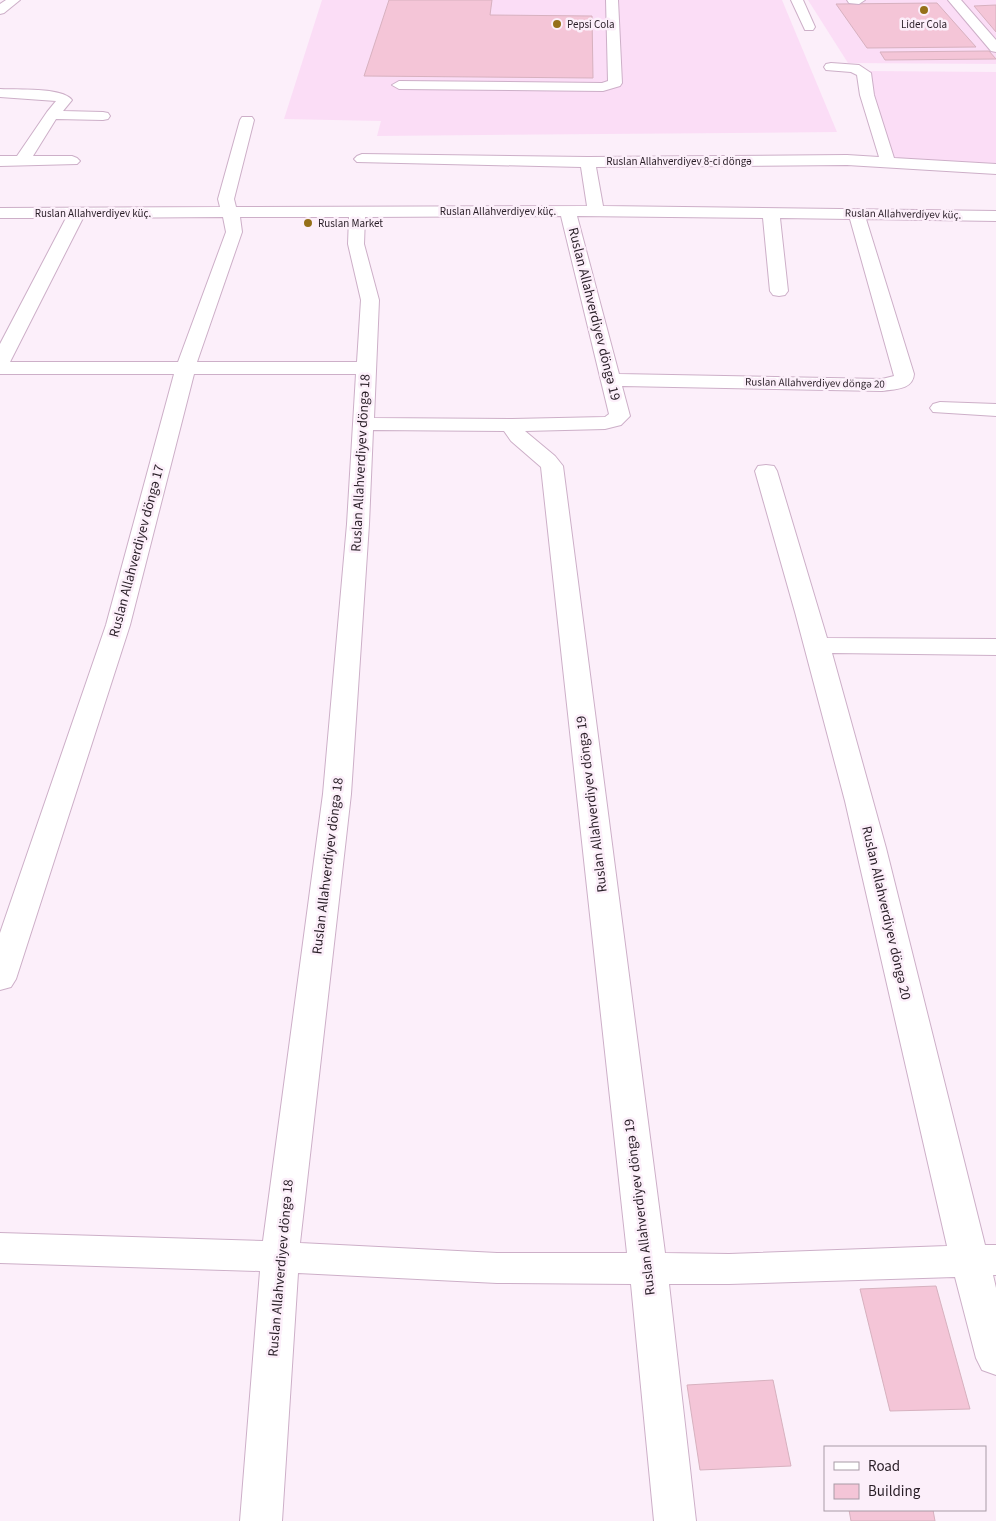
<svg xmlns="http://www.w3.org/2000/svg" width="996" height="1521" viewBox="0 0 996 1521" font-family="'Source Sans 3',sans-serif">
  <rect width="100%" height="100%" fill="#fceffa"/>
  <g fill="#fbddf6">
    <path d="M322,0H782L837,132L377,136L381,121L284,119Z"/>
    <path d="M808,0H996V64L848,63Z"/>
    <path d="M868,71L996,72V163L893,161Z"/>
  </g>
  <g fill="#f4c5d7" stroke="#d7b1bf">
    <path d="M389,0H492L490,15L592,16L593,78L364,76Z"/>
    <path d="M937,3L976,47L867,48L836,4Z"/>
    <path d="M996,5V32L974,6Z"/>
    <path d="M989,51L996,59L885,60L880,52Z"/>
    <path d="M936,1286L970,1409L890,1411L860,1289Z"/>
    <path d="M773,1380L791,1466L700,1470L687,1385Z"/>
    <path d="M849,1510H933L935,1521H851Z"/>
  </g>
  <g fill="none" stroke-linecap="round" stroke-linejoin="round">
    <g stroke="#cdafc8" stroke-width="2">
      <g id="minor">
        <path d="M6,0H20L4,13L0,14V4Z"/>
        <path d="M606,0H618L622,83L620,86L603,91L399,89L392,85L399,81L602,83L608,81Z"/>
        <path d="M791,0H803L815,27L813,30H805Z"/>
        <path d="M847,0H865L859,4L849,3Z"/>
        <path d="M948,0H961L996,40V52L991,51Z"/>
        <path d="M831,63L859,65L871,73L874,95L894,158L996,164V174L847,165L596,167L603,206L996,211V221L866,219L914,374C913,390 894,389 882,391L622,386L630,416L621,425L605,429L525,431L555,456L563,466L665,1253L729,1254L947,1246L845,801L795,612L755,471L758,466L766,465L774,466L777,471L827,638L996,639V655L832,653L886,848L985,1245H996V1275H993L996,1288V1375L982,1370L976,1358L955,1277L729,1284H669L696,1521H654L631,1284L497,1283L298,1273L282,1521H240L260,1271L0,1263V1233L263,1241L323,794L347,524L356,374H194L130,625L16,979L11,987L0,990V933L106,625L174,374H0V344L66,218H0V208L220,207L218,199L240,120L242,117H252L254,120L234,199L236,207L587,206L581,167L357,162L354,159L357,156L362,154L588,157L847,155L879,157L860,95L857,75L851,72L826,70L824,67L826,64ZM561,216L609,414L605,417L512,419L374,418L379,300L364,244L365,217ZM577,216L763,218L770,291L773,295L779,296L785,295L788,291L780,218L850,219L894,376L882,379L619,374ZM223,217L226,232L178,362H10L83,218ZM240,217H349L348,244L361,300L357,362H197L242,232ZM373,430L504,431L511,441L541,467L627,1253H497L300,1243L351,794L369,524Z"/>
        <path d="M0,89C17,90 62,87 72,100L63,111L103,112L108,113L110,116L108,119L103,120L56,119L33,156H72L77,158L80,161L77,164L0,166V156H17L47,112L56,101L0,97Z"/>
        <path d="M940,402L996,404V416L933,412L930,408L933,404Z"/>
      </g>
    </g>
    <use href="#minor" fill="#fff" fill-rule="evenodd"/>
  </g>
  <g fill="#957019" stroke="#fceffa" stroke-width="2">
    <circle cx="924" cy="10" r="5"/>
    <circle cx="557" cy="24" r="5"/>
    <circle cx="308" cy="223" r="5"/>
  </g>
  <g text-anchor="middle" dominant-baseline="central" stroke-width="5" stroke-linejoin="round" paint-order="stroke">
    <g font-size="11" fill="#291e27" stroke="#fceffa" text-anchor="start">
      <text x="567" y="24">Pepsi Cola</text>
      <text x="924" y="24" text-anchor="middle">Lider Cola</text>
      <text x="318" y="223">Ruslan Market</text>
    </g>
    <g font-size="11" fill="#291e27" stroke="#fceffa">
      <text x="679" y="161">Ruslan Allahverdiyev 8-ci döngə</text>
      <text x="498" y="211">Ruslan Allahverdiyev küç.</text>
      <text x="93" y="213">Ruslan Allahverdiyev küç.</text>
      <text transform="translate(903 214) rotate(1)">Ruslan Allahverdiyev küç.</text>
      <text transform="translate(815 383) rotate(1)">Ruslan Allahverdiyev döngə 20</text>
    </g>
    <g font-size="14" fill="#291e27" stroke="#fceffa">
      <text transform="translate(594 314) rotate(76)">Ruslan Allahverdiyev döngə 19</text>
      <text transform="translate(361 463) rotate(-87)">Ruslan Allahverdiyev döngə 18</text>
      <text transform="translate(137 551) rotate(-75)">Ruslan Allahverdiyev döngə 17</text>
      <text transform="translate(592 804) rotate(-97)">Ruslan Allahverdiyev döngə 19</text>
      <text transform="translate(328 866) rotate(-83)">Ruslan Allahverdiyev döngə 18</text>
      <text transform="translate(886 913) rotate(77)">Ruslan Allahverdiyev döngə 20</text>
      <text transform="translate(640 1207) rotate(-97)">Ruslan Allahverdiyev döngə 19</text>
      <text transform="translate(281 1268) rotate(-85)">Ruslan Allahverdiyev döngə 18</text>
    </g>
  </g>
  <rect x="824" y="1446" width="162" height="65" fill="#fceffa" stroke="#a89ba6"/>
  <rect x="834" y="1462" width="25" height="8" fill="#ffffff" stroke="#a89ba6"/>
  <text x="868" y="1471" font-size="15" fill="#291e27">Road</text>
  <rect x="834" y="1484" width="25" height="15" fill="#f4c5d7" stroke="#a89ba6"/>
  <text x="868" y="1496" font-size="15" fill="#291e27">Building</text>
</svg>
